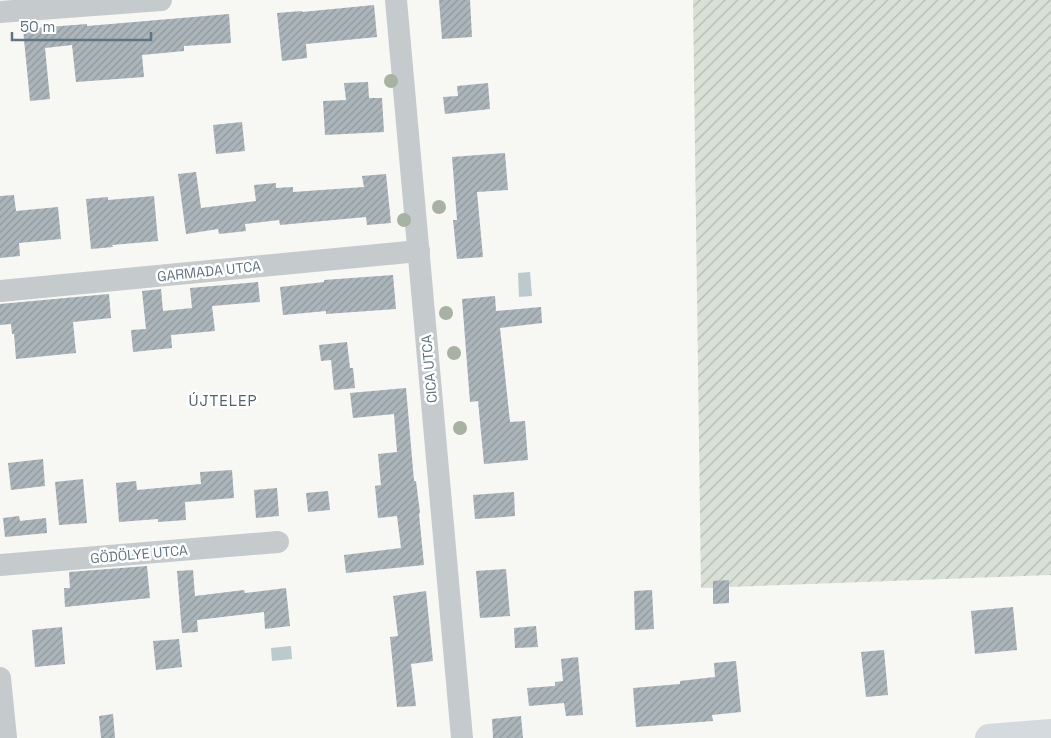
<svg xmlns="http://www.w3.org/2000/svg" width="1051" height="738" viewBox="0 0 1051 738" font-family="'Space Grotesk',sans-serif">
  <defs>
    <pattern id="garden-furrows" width="10" height="10" patternUnits="userSpaceOnUse" patternTransform="scale(1.25)"><rect width="10" height="10" fill="#d9e0d5"/><path d="M-1 1l2-2M0 10L10 0M9 11l2-2" fill="none" stroke="#b3bab2"/></pattern>
    <pattern id="building-hatch" width="6" height="6" patternUnits="userSpaceOnUse" patternTransform="scale(1.25)"><rect width="6" height="6" fill="#abb5ba"/><path d="M-1 1l2-2M0 6l6-6M5 7l2-2" fill="none" stroke="#8f989d"/></pattern>
  </defs>
  <rect width="100%" height="100%" fill="#f7f7f4"/>
  <path fill="url(#garden-furrows)" d="M693,0H1051V575L701,588Z"/>
  <g fill="#bbcacd">
    <path d="M530,272L532,296L519,297L518,273Z"/>
    <path d="M291,646L292,659L272,661L271,648Z"/>
  </g>
  <g fill="url(#building-hatch)">
    <path d="M439,0H470L472,37L442,39Z"/>
    <path d="M374,5L377,37L306,44L307,58L282,61L277,13L302,11V12Z"/>
    <path d="M229,14L231,43L184,46V51L142,55L144,77L76,82L72,45L45,48L50,99L30,101L23,29L87,24V26Z"/>
    <path d="M368,82L369,98H382L384,132L325,135L323,101L346,100L344,83Z"/>
    <path d="M488,83L490,109L445,114L443,97L458,96L457,86Z"/>
    <path d="M242,122L245,151L216,154L213,125Z"/>
    <path d="M505,153L508,190L477,192L483,257L457,259L453,220H457L452,157Z"/>
    <path d="M196,172L201,208L256,201L254,185L276,183V188L293,187V192L364,187L362,176L386,174L391,223L367,225L366,217L280,225L279,220L245,224L246,231L219,234L218,229L186,234L178,174Z"/>
    <path d="M14,195L16,211L58,207L61,239L19,243L20,256L0,258V196Z"/>
    <path d="M154,196L158,241L112,245L113,247L91,249L86,199L108,197V200Z"/>
    <path d="M393,275L396,309L326,314V311L283,315L280,287L324,282V280Z"/>
    <path d="M258,282L260,302L212,306L215,331L171,335L172,348L133,352L131,330L146,329L142,291L161,289L163,311L192,308L190,288Z"/>
    <path d="M109,294L111,318L73,322L76,353L16,359L14,334H12L11,324L0,325V304Z"/>
    <path d="M495,296L496,311L541,307L542,323L500,328L510,422L525,421L528,460L484,464L478,401L470,402L462,299Z"/>
    <path d="M347,342L350,368H353L355,388L334,390L331,360L321,361L319,345Z"/>
    <path d="M406,388L414,481H416L420,513L419,514L424,565L346,573L344,555L401,548L397,516L378,518L375,486L381,485L378,454L397,452L394,414L353,418L350,393Z"/>
    <path d="M43,459L45,486L11,490L8,463Z"/>
    <path d="M232,470L234,498L185,502L186,520L158,522V519L119,522L116,483L136,481L137,490L201,484L200,472Z"/>
    <path d="M83,479L87,523L59,525L55,482Z"/>
    <path d="M277,488L279,516L256,518L254,490Z"/>
    <path d="M328,491L330,510L308,512L306,493Z"/>
    <path d="M514,492L515,516L475,519L473,495Z"/>
    <path d="M19,516L20,521L46,518L47,533L5,537L3,518Z"/>
    <path d="M147,566L150,598L65,607L64,588H70L69,572Z"/>
    <path d="M506,569L510,616L480,618L476,571Z"/>
    <path d="M193,570L195,596L244,590L245,593L286,588L290,626L265,629L264,612L197,620L198,632L182,633L177,571Z"/>
    <path d="M729,580V603L713,604V581Z"/>
    <path d="M652,590L654,629L635,630L634,591Z"/>
    <path d="M426,591L433,661L411,664L416,706L397,707L390,637L398,636L393,596Z"/>
    <path d="M1013,607L1017,650L975,654L971,611Z"/>
    <path d="M536,626L538,647L515,648L514,628Z"/>
    <path d="M62,627L65,664L35,667L32,630Z"/>
    <path d="M179,639L182,667L156,670L153,641Z"/>
    <path d="M884,650L888,695L866,697L861,652Z"/>
    <path d="M578,657L583,715L566,716L564,703L529,706L527,688L555,686V682L563,681L561,659Z"/>
    <path d="M736,661L741,712L712,715L713,721L636,727L633,688L680,684V681L715,677L714,663Z"/>
    <path d="M113,714L115,738H101L99,716Z"/>
    <path d="M521,716L523,738H493L492,719Z"/>
  </g>
  <g fill="none" stroke-linecap="round" stroke-linejoin="round">
    <g stroke="#c5cacd" stroke-width="22">
      <path d="M396,0L462,738"/>
      <path d="M0,12L161,0"/>
      <path d="M0,291L419,251"/>
      <path d="M0,565L278,542"/>
      <path d="M0,678L6,738"/>
    </g>
    <path stroke="#d5dade" stroke-width="28" d="M989,738L1051,733"/>
  </g>
  <g fill="#a7b2a2">
    <circle cx="391" cy="81" r="7"/>
    <circle cx="439" cy="207" r="7"/>
    <circle cx="404" cy="220" r="7"/>
    <circle cx="446" cy="313" r="7"/>
    <circle cx="454" cy="353" r="7"/>
    <circle cx="460" cy="428" r="7"/>
  </g>
  <g text-anchor="middle" dominant-baseline="central" stroke-width="5" stroke-linejoin="round" paint-order="stroke">
    <g font-size="14" fill="#607582" stroke="#fff">
      <text transform="translate(209 271) rotate(-6)">GARMADA UTCA</text>
      <text transform="translate(429 369) rotate(-95)">CICA UTCA</text>
      <text transform="translate(139 554) rotate(-5)">GÖDÖLYE UTCA</text>
    </g>
    <g font-size="15" letter-spacing="1" fill="#52626c" stroke="#fff">
      <text x="223" y="400">ÚJTELEP</text>
    </g>
  </g>
  <path d="M12 32v8h139v-8" fill="none" stroke="#607582" stroke-width="2.5"/>
  <text x="20" y="32" font-size="15" fill="#607582" stroke="#ffffff" stroke-width="4" paint-order="stroke">50 m</text>
</svg>
